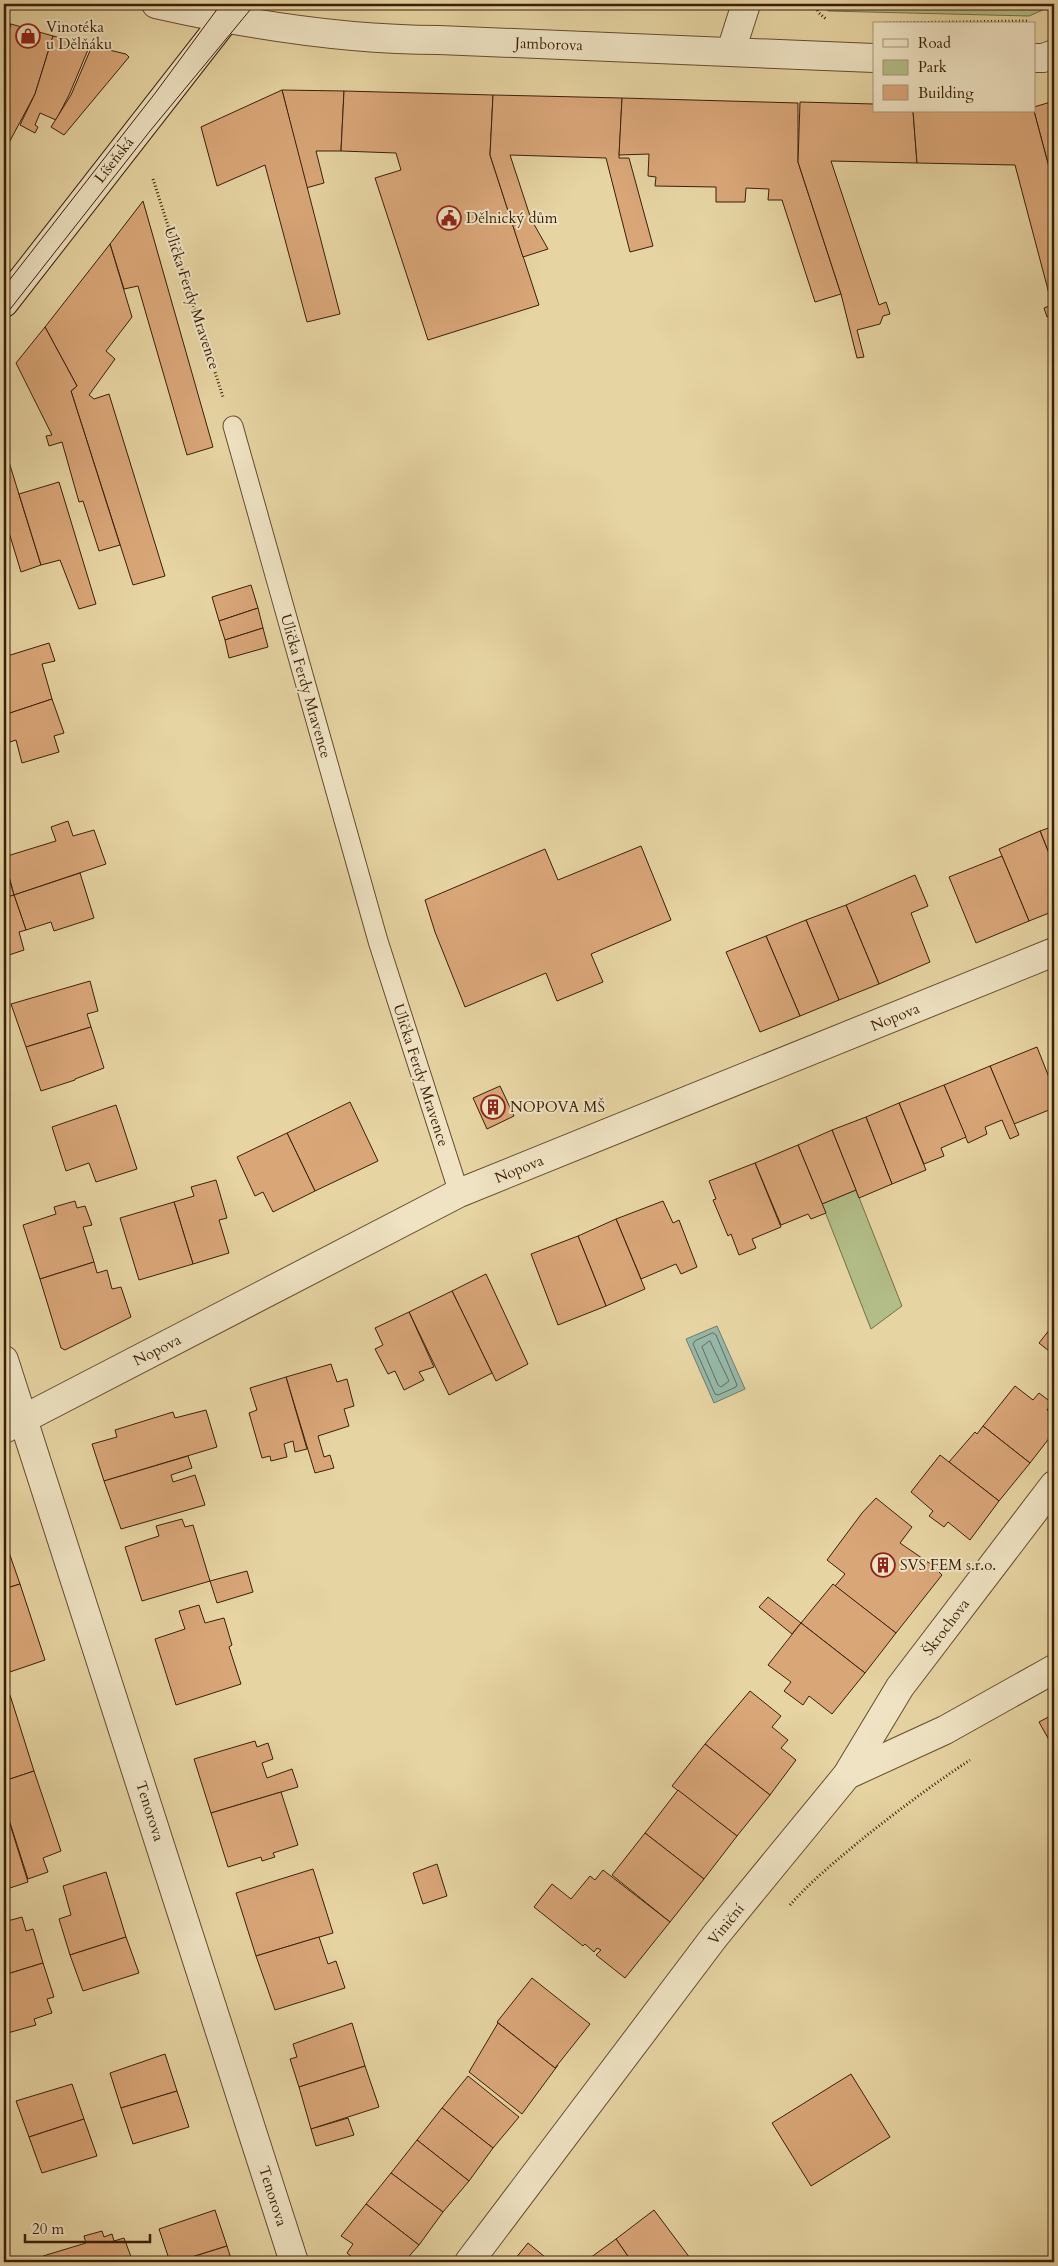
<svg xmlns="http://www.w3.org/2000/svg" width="1058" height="2266" viewBox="0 0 1058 2266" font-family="Cardo,serif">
  <rect width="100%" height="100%" fill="#e6d4a2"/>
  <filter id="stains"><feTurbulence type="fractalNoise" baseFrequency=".004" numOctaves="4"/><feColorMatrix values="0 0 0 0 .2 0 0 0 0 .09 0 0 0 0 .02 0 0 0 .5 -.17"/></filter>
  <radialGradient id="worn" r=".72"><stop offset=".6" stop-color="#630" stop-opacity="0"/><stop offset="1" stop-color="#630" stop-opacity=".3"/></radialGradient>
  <g fill="#b2bd87" stroke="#766e48">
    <path d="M823,4H1054V5L1029,16L828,11Z"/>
    <path d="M856,1190L902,1306L871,1329L822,1204Z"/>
  </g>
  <path fill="#96b8a9" stroke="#717b69" d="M717,1326L745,1389L714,1403L686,1339Z"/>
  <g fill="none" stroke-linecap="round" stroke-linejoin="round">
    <g stroke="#686c59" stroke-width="1">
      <path d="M713,1333L716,1335L737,1385L736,1387L718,1395L715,1394L693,1344L695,1341Z"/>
      <path d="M710,1341L729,1381L721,1387L718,1385L702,1347Z"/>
    </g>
  </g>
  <g fill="#d9a678" stroke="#3a1f09">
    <path d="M4,23L11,24L4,48Z"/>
    <path d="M11,24L53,36L35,94L4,152V111L6,105L4,103V48Z"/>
    <path d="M53,36L90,45L69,95L56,120L40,113L35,125L38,127L35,133L20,125L35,94Z"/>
    <path d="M92,46L126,54L129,57L64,135L51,127L71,95Z"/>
    <path d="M282,90L344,91L341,151H316L324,183L306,188Z"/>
    <path d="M282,90L340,314L307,322L265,165L217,186L201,127Z"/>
    <path d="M344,91L493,95L490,155L539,305L428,340L375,178L401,170L396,153L341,151Z"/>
    <path d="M493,95L622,98L619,158H629L653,246L630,252L606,158L510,155L531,219L548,249L523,257L490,155Z"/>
    <path d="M622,98L798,103V162L841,294L815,302L782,200H768L769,189L746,188L745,202H716V187L655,186L656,177L648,176L649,154L619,155Z"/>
    <path d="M1054,101V186L1034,111V107Z"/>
    <path d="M800,102L874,104V111H913L917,163L831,161L879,305L886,302L890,314L883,316L880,324L857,330L864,357L857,358L841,294L798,162Z"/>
    <path d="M913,111H1034L1054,186V315L1047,317L1044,308L1052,305L1015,165L917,163Z"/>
    <path d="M143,201L213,447L187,455L138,286L124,289L110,244Z"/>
    <path d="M110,244L132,317L106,351L115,359L89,395L94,399L109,394L165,576L133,585L71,391L77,386L45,327Z"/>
    <path d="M45,327L77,386L71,391L120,545L99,551L83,501L79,502L62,442L49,446L46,436L52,435L16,363Z"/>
    <path d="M4,446L41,565L21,572L4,516Z"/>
    <path d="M59,482L96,604L79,609L60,560L41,565L19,494Z"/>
    <path d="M251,585L258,608L219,621L212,597Z"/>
    <path d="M258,608L263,628L225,640L219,621Z"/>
    <path d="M263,628L268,647L229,658L225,640Z"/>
    <path d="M49,643L55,661L42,664L52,699L4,715V657Z"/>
    <path d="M52,699L64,733L54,736L59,752L22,763L16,740L10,742L4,715Z"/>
    <path d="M68,821L73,836L94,830L106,864L14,895L4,857L56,841L51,827Z"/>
    <path d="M1054,826V866L1040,831Z"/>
    <path d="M1040,831L1054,866V911L1029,921L999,849Z"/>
    <path d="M641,846L671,920L591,954L603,982L557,1001L546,973L465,1007L435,932L425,900L545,849L558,880Z"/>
    <path d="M1002,856L1029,921L976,943L949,877Z"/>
    <path d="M4,862L14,895L4,898Z"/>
    <path d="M80,873L94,918L54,931L51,922L26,930L14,895Z"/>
    <path d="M915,875L928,906L911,913L930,962L879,984L846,905Z"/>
    <path d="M14,895L26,930L19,932L24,950L6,956L9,964L4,965V898Z"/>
    <path d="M846,905L879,984L839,1000L806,920Z"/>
    <path d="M806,920L839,1000L800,1016L766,936Z"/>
    <path d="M766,936L800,1016L760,1032L726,952Z"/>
    <path d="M90,981L98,1011L87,1014L91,1027L26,1047L11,1004Z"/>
    <path d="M91,1027L104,1068L75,1079V1080L41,1091L26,1047Z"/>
    <path d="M1037,1047L1054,1090V1108L1014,1124L990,1066Z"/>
    <path d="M990,1066L1019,1135L1010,1139L1002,1120L985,1127L987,1134L968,1143L944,1085Z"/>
    <path d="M944,1085L966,1137L941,1148L944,1156L924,1164L899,1103Z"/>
    <path d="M500,1086L514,1116L487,1129L473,1098Z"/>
    <path d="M350,1102L378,1161L315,1191L287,1133Z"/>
    <path d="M899,1103L926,1170L892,1184L866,1117Z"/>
    <path d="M116,1105L137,1169L96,1182L89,1163L66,1171L52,1127Z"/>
    <path d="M866,1117L892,1184L859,1198L832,1130Z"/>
    <path d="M832,1130L856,1190L822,1204L798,1145Z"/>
    <path d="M287,1133L315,1191L273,1212L263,1192L255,1196L237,1157Z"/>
    <path d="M798,1145L826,1213L811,1219L808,1214L781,1225L755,1163Z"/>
    <path d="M755,1163L781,1227L752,1239L756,1248L739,1255L731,1234L728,1236L713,1200L716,1199L709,1181Z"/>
    <path d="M216,1180L227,1218L219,1220L229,1253L193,1264L174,1202L194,1196L191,1187Z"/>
    <path d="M75,1201L77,1208L85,1206L92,1225L83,1227L94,1262L40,1279L23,1225L56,1214L54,1207Z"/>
    <path d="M663,1201L673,1223L679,1220L697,1267L681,1274L676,1264L641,1279L616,1219Z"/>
    <path d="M174,1202L193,1264L139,1280L120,1218Z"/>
    <path d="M616,1219L645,1289L606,1306L578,1236Z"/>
    <path d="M578,1236L606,1306L558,1325L531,1254Z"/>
    <path d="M94,1262L97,1273L107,1270L112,1289L121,1287L131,1317L65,1350L61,1348L40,1279Z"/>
    <path d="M486,1274L528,1364L496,1381L452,1291Z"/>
    <path d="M452,1291L492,1373L449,1395L409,1312Z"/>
    <path d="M1054,1307V1318L1049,1313Z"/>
    <path d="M409,1312L434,1367L419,1372L424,1380L404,1390L395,1371L388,1374L375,1349L383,1345L375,1328Z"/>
    <path d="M1054,1324V1355L1039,1343Z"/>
    <path d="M331,1364L337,1382L347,1379L354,1406L344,1409L349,1426L318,1436L324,1457L330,1455L334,1468L315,1473L286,1377Z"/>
    <path d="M286,1377L307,1449L295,1452L293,1441L284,1444L287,1457L271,1461L270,1456L262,1458L249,1413L257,1410L250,1388Z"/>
    <path d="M1015,1386L1033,1400L1039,1393L1052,1403L1047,1410L1054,1416V1432L1030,1463L983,1426Z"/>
    <path d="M206,1410L217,1447L104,1481L92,1444L117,1437L115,1430L173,1412L175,1418Z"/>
    <path d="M983,1426L1030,1463L999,1501L949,1462L975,1432L977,1434Z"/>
    <path d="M940,1455L999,1501L970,1540L948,1522L944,1527L929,1516L933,1511L911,1492Z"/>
    <path d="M188,1456L192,1468L171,1475L173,1482L195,1475L205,1505L121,1529L104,1481Z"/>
    <path d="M876,1498L912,1527L900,1543L932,1565L942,1575L896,1633L835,1586L845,1574L827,1560L862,1513Z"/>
    <path d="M182,1519L185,1527L193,1525L210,1581L142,1601L125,1547L159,1536L156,1526Z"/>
    <path d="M4,1538L20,1584L4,1589Z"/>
    <path d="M247,1571L253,1592L217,1603L210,1581Z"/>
    <path d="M20,1584L45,1660L4,1674V1589Z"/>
    <path d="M833,1584L896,1633L865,1673L801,1623Z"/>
    <path d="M768,1597L801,1623L792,1634L759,1607Z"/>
    <path d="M199,1605L205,1623L224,1618L232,1645L229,1647L241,1684L176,1705L155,1639L185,1629L179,1611Z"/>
    <path d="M801,1623L865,1673L832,1714L809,1696L803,1705L784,1691L791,1682L768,1665Z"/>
    <path d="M750,1691L781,1716L772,1727L788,1740L781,1748L796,1760L770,1795L705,1744Z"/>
    <path d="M10,1695L34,1771L4,1781V1697Z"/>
    <path d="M1054,1714V1749L1039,1722Z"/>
    <path d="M255,1741L257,1747L268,1743L273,1759L262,1763L267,1778L292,1769L298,1787L211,1813L194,1759Z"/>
    <path d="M705,1744L770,1795L737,1836L672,1786Z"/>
    <path d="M34,1771L61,1851L43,1858L48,1872L28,1879L4,1804V1781Z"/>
    <path d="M678,1790L737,1836L704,1879L645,1833Z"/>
    <path d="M281,1792L298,1845L273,1853L275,1857L262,1861L261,1857L228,1867L211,1813Z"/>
    <path d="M4,1805L28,1882L4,1890Z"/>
    <path d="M645,1833L704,1879L670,1922L612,1875Z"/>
    <path d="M437,1864L447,1896L423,1904L413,1873Z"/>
    <path d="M313,1869L333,1933L256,1956L236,1893Z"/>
    <path d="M603,1870L670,1922L625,1978L596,1955L601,1950L597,1948L594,1952L585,1944L583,1946L534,1907L552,1884L571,1899L590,1876L595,1880Z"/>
    <path d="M106,1872L126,1937L70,1955L59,1919L71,1915L63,1886Z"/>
    <path d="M22,1917L26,1931L33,1929L43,1963L4,1975V1922Z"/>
    <path d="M126,1937L139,1973L83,1991L70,1955Z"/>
    <path d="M319,1937L328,1964L336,1961L345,1988L275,2010L256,1956Z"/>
    <path d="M43,1963L54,1997L47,1999L52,2013L34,2019L36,2025L4,2034V1975Z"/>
    <path d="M532,1978L590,2024L555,2068L497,2022Z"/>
    <path d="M352,2023L365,2066L299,2087L290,2059L297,2057L293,2044Z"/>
    <path d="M498,2023L555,2068L558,2065L522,2114L469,2072Z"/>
    <path d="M165,2054L177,2091L121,2108L110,2073Z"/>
    <path d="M365,2066L379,2107L311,2129L299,2087Z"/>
    <path d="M851,2074L890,2137L811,2186L772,2123Z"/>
    <path d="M468,2076L519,2117L493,2148L442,2108Z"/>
    <path d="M72,2084L84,2119L29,2137L16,2101Z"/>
    <path d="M177,2091L189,2127L133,2144L121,2108Z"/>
    <path d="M442,2108L493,2148L469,2181L417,2140Z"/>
    <path d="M348,2118L354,2135L316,2146L311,2129Z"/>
    <path d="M84,2119L97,2156L42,2173L29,2137Z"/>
    <path d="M417,2140L469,2181L443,2212L391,2173Z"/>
    <path d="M391,2173L443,2212L419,2245L366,2204Z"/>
    <path d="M366,2204L419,2245L404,2262H358L347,2253L353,2244L341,2236Z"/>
    <path d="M215,2210L227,2246L176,2262H170L159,2229Z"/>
    <path d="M654,2210L693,2262H632L616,2239Z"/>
    <path d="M102,2231L104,2237L112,2234L114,2241L124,2238L133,2262H71L69,2256L45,2262L43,2256L86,2243L84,2236Z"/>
    <path d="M616,2239L632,2262H593L590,2258Z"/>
    <path d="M528,2243L551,2262H519L515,2259Z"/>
    <path d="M227,2246L232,2262H176Z"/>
  </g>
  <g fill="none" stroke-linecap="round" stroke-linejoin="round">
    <g stroke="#654c2f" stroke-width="21">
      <path id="lane" d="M233,426L378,941L459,1193"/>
    </g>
    <g stroke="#654c2f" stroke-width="30">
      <g id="street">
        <path d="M156,4C249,25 344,40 439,40L874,58"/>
        <path d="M731,51L746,4"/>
        <path d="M1034,58H1043L1054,54"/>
        <path d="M4,1360L294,2262"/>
        <path d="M4,1429L459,1193L1054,952"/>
        <path d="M847,1775L900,1687L1054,1485"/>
        <path d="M469,2262L715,1936L847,1775L945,1730L1054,1669"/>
      </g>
    </g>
    <g stroke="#3a1f09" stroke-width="30">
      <path id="secondary" d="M4,303L237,4"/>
    </g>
    <g stroke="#3a1f09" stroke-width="3" stroke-dasharray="1 2.5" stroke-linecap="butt">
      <path d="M814,4L819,13L826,19"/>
      <path d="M886,23L1027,21"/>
      <path d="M153,179L223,397"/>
      <path d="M790,1905C811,1881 837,1860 861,1840C896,1812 932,1785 970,1760"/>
    </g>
    <use href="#lane" stroke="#efe3c3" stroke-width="19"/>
    <use href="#street" stroke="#efe3c3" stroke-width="28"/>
    <use href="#secondary" stroke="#efe3c3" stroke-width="28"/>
    <g stroke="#3a1f09" stroke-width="1">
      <path d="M4,287L156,92L221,4"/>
      <path d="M4,317L150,131L255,4"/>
    </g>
  </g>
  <defs>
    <g id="shop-ring" transform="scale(1.25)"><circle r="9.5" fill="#efe3c3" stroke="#8f2418" stroke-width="1.5"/><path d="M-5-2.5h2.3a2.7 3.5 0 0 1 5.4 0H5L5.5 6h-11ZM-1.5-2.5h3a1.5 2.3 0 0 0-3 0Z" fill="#8f2418"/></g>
    <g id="civic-ring" transform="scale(1.25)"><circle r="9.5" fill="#efe3c3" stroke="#8f2418" stroke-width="1.5"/><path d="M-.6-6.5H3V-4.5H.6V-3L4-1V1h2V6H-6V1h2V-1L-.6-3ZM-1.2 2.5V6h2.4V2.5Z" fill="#8f2418"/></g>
    <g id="building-ring" transform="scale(1.25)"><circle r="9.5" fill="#efe3c3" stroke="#8f2418" stroke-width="1.5"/><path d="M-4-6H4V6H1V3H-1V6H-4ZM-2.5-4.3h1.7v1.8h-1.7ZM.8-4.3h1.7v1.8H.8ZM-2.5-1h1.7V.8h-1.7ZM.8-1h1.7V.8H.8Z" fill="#8f2418"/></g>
  </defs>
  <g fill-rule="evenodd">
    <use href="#shop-ring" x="28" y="36"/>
    <use href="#civic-ring" x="449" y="218"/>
    <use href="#building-ring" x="493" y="1107"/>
    <use href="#building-ring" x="883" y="1565"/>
  </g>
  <g text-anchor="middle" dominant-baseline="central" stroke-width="4" stroke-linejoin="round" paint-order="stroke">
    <g font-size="15" fill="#3a1f09" stroke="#efe3c3" text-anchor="start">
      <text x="46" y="27">Vinotéka<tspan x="46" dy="17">u Dělňáku</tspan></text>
      <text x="466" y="218">Dělnický dům</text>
      <text x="510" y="1107">NOPOVA MŠ</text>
      <text x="900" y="1565">SVS FEM s.r.o.</text>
    </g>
    <g font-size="15" fill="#3a1f09" stroke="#efe3c3">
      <text transform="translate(549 44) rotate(2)">Jamborova</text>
      <text transform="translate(114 160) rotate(-52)">Líšeňská</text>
      <text transform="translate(192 298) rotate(72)">Ulička Ferdy Mravence</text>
      <text transform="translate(306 686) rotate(74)">Ulička Ferdy Mravence</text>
      <text transform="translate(895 1017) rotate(-22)">Nopova</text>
      <text transform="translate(421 1075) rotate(72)">Ulička Ferdy Mravence</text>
      <text transform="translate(519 1169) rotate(-22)">Nopova</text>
      <text transform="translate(157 1350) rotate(-27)">Nopova</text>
      <text transform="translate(946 1627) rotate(-53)">Škrochova</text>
      <text transform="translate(150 1811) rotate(72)">Tenorova</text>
      <text transform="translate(726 1924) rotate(-51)">Viniční</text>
      <text transform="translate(273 2196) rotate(72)">Tenorova</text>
    </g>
  </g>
  <rect width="1058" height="2266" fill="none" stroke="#e6d4a2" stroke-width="20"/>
  <rect x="5" y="5" width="1048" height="2256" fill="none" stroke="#3a1f09" stroke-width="2.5"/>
  <rect x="10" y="10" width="1038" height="2246" fill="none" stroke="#3a1f09"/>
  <rect x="873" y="22" width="162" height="90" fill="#efe3c3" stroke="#a79579"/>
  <rect x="883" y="39" width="25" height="8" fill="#efe3c3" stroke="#a79579"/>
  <text x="918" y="48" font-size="15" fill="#3a1f09">Road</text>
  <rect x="883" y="60" width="25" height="15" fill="#b2bd87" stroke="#a79579"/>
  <text x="918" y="72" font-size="15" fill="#3a1f09">Park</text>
  <rect x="883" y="85" width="25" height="15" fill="#d9a678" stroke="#a79579"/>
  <text x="918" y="98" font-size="15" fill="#3a1f09">Building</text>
  <path d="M25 2234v8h125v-8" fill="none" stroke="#3a1f09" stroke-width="2.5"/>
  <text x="32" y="2234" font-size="15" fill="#3a1f09" stroke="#efe3c3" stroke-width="4" paint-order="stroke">20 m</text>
  <rect width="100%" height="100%" filter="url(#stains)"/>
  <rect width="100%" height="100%" fill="url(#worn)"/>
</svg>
